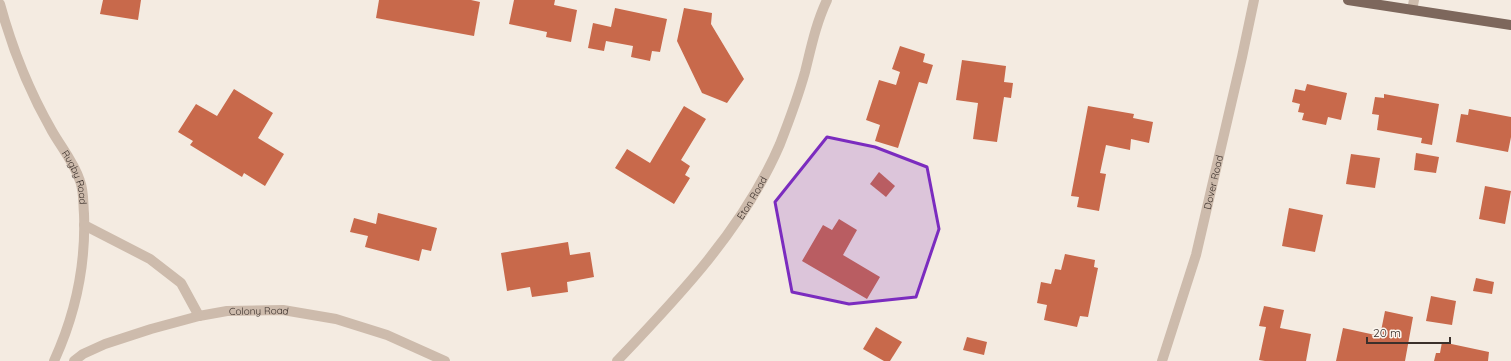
<svg xmlns="http://www.w3.org/2000/svg" width="1511" height="361" viewBox="0 0 1511 361" font-family="Quicksand,sans-serif">
  <rect width="100%" height="100%" fill="#f4ebe1"/>
  <g fill="#c8694b">
    <path d="M103,0H141L138,20L100,14Z"/>
    <path d="M379,0H471L480,2L474,36L376,18Z"/>
    <path d="M514,0H555L554,5L577,10L571,42L546,37L547,32L509,24Z"/>
    <path d="M615,8L667,19L660,52L652,51L650,61L631,57L633,46L606,41L604,51L588,48L593,23L611,27Z"/>
    <path d="M684,8L712,13L711,24L744,79L727,103L702,93L677,41Z"/>
    <path d="M900,46L925,54L923,62L933,65L927,84L919,82L898,148L875,141L880,125L866,120L879,80L896,85L900,72L892,69Z"/>
    <path d="M962,60L1006,66L1004,82L1013,83L1011,98L1004,97L997,142L973,139L978,103L956,100Z"/>
    <path d="M1307,84L1347,93L1341,120L1328,117L1326,125L1302,120L1304,113L1298,112L1300,104L1292,102L1295,89L1305,91Z"/>
    <path d="M234,89L273,113L258,138L284,154L265,186L244,173L242,177L190,145L193,141L178,132L196,104L217,116Z"/>
    <path d="M1384,94L1439,104L1432,145L1421,143L1422,138L1377,130L1379,115L1372,114L1375,97L1384,98Z"/>
    <path d="M684,106L706,119L681,160L690,166L685,175L690,178L674,204L615,168L627,149L650,163Z"/>
    <path d="M1088,106L1134,114L1133,118L1153,122L1149,143L1131,139L1130,150L1106,145L1100,173L1106,174L1099,211L1077,207L1079,197L1071,196Z"/>
    <path d="M1469,109L1511,117V137L1508,152L1456,142L1461,114L1468,115Z"/>
    <path d="M1416,153L1439,157L1436,173L1414,170Z"/>
    <path d="M1351,154L1380,158L1375,188L1346,184Z"/>
    <path d="M879,172L895,186L886,197L870,184Z"/>
    <path d="M1485,186L1511,191L1505,224L1479,219Z"/>
    <path d="M1289,208L1323,215L1315,252L1282,246Z"/>
    <path d="M378,213L437,228L431,251L422,249L419,261L365,247L368,236L350,232L354,218L376,224Z"/>
    <path d="M839,219L857,230L843,255L880,277L867,299L802,261L823,225L832,230Z"/>
    <path d="M568,242L570,255L590,252L594,277L567,282L568,292L532,297L530,287L507,291L501,253Z"/>
    <path d="M1065,254L1095,260L1094,267L1098,268L1088,317L1080,316L1077,327L1044,320L1047,305L1037,303L1041,282L1051,284L1055,269L1061,270Z"/>
    <path d="M1476,278L1494,282L1492,294L1473,291Z"/>
    <path d="M1431,296L1456,301L1452,325L1426,321Z"/>
    <path d="M1264,306L1284,310L1280,328L1311,334L1306,361H1265L1259,360L1266,327L1259,326Z"/>
    <path d="M1385,311L1413,317L1405,361H1336L1343,328L1380,336Z"/>
    <path d="M876,327L902,342L890,361H884L863,349Z"/>
    <path d="M967,337L987,342L984,355L963,350Z"/>
    <path d="M1442,342L1489,352L1488,361H1434L1436,353H1440Z"/>
  </g>
  <g fill="none" stroke-linecap="round" stroke-linejoin="round">
    <g stroke="#cdbbac" stroke-width="10">
      <path id="s1" d="M0,4C12,48 29,91 52,131C61,147 74,162 80,181C84,191 83,203 84,214C86,266 76,313 54,361"/>
      <path d="M1412,10L1414,0"/>
      <path d="M84,225L150,259L181,283L199,316"/>
      <path id="s2" d="M74,361L83,354L105,344L151,329L199,316L227,311L283,310L336,319L387,335L445,361"/>
      <path id="s3" d="M617,361C679,296 744,228 780,144C789,121 798,97 805,72C811,48 816,23 827,0"/>
      <path id="s4" d="M1162,361L1196,255L1242,57L1254,0"/>
    </g>
    <path stroke="#7d675c" stroke-width="10" d="M1348,0L1511,25"/>
  </g>
  <path fill="#7b2cbf" fill-opacity="0.2" stroke="#7b2cbf" stroke-width="3" stroke-linejoin="round" d="M827,137L875,147L927,167L939,229L916,297L849,304L792,292L775,202Z"/>
  <g text-anchor="middle" dominant-baseline="central" stroke-width="3" stroke-linejoin="round" paint-order="stroke">
    <g font-size="10" fill="#3b302b" stroke="#fbf5ee">
      <text stroke="none"><textPath href="#s1" startOffset="190">Rugby Road</textPath></text>
      <text stroke="none"><textPath href="#s4" startOffset="186">Dover Road</textPath></text>
      <text stroke="none"><textPath href="#s3" startOffset="212">Eton Road</textPath></text>
      <text stroke="none"><textPath href="#s2" startOffset="194">Colony Road</textPath></text>
    </g>
  </g>
  <path d="M1367 337v6h83v-6" fill="none" stroke="#3b302b" stroke-width="2"/>
  <text x="1373" y="337" font-size="12" fill="#3b302b" stroke="#fbf5ee" stroke-width="3" paint-order="stroke">20 m</text>
</svg>
